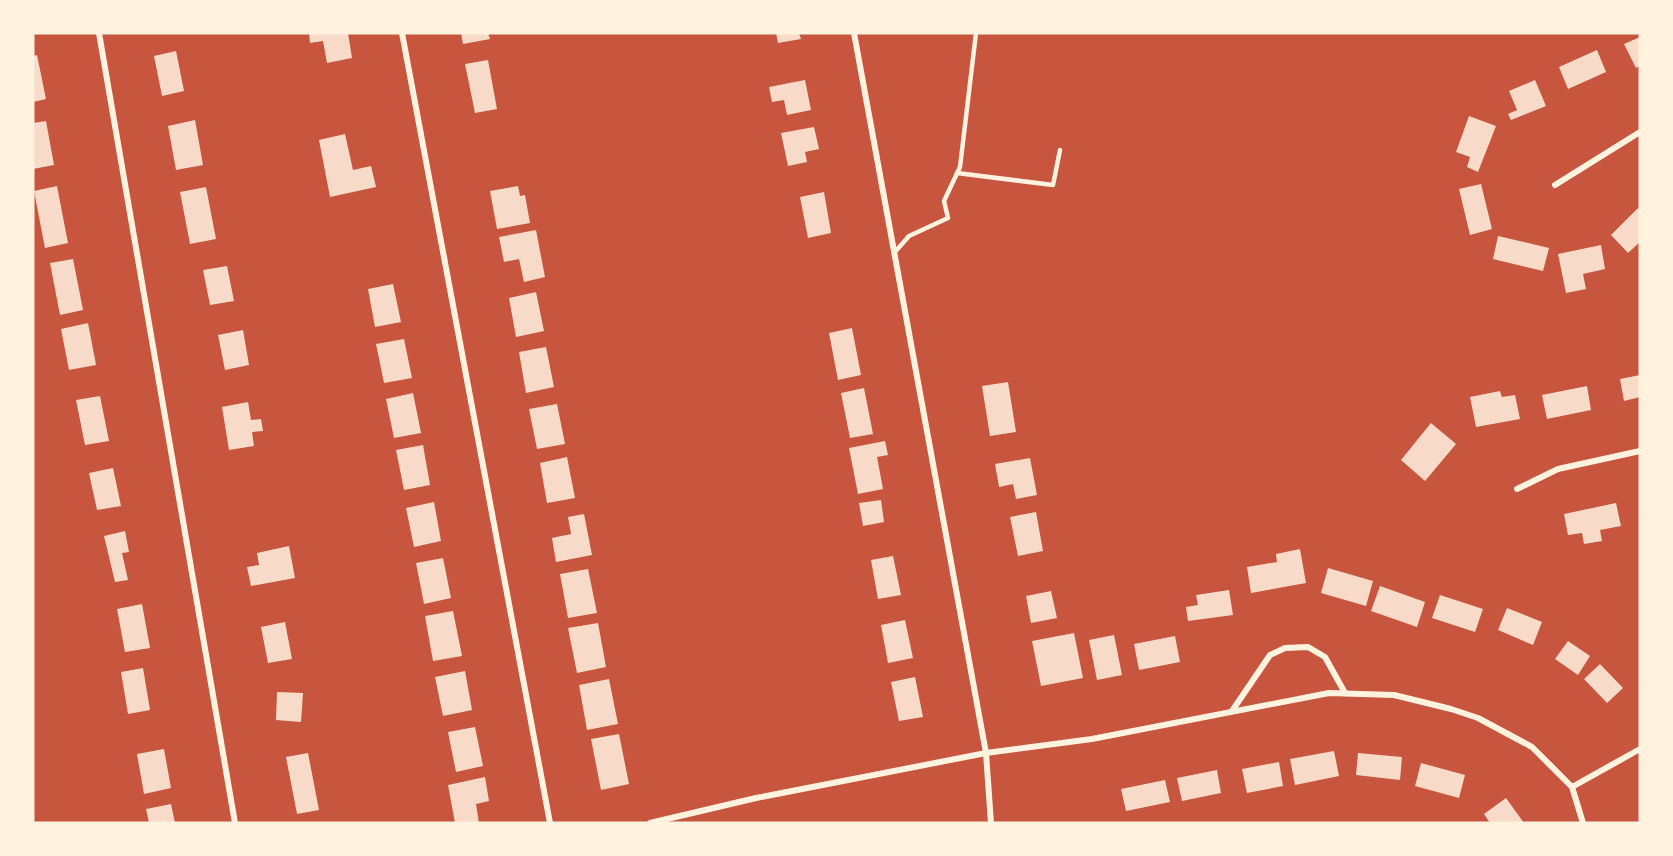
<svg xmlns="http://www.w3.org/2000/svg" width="1673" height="856" viewBox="0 0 1673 856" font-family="Lora,serif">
  <rect width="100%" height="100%" fill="#c8553d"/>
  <g fill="#f7dbc8">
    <path d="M309,33H348L352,58L327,63L323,41L310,43Z"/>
    <path d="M461,33H488L490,39L463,44Z"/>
    <path d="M776,33H799L801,39L778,43Z"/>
    <path d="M1640,37V66L1636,68L1624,44Z"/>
    <path d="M1597,50L1606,72L1568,89L1559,67Z"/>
    <path d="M176,51L184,91L162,96L154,56Z"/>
    <path d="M37,55L46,99L33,102V56Z"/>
    <path d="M488,60L497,109L475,113L465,64Z"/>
    <path d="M805,80L811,110L787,115L784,100L772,102L769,87Z"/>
    <path d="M1535,80L1546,106L1511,120L1508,114L1517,110L1509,91Z"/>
    <path d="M1469,116L1496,126L1478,172L1467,167L1470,157L1456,152Z"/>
    <path d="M195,120L203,165L176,170L168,126Z"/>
    <path d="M46,121L54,165L33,169V123Z"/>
    <path d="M814,127L819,149L805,152L807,162L788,166L781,133Z"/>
    <path d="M345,134L353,170L371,166L376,187L330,197L319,140Z"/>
    <path d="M1481,184L1492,229L1470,235L1459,189Z"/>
    <path d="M57,186L68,243L45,248L34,191Z"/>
    <path d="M518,186L520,196L525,195L530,223L497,229L490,191Z"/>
    <path d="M206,187L216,239L190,244L180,192Z"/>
    <path d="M824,192L831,233L808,238L800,197Z"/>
    <path d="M1638,208L1640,210V242L1628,253L1611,235Z"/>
    <path d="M536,230L545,277L524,282L519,259L504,262L499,237Z"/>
    <path d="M1498,236L1549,248L1543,271L1493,259Z"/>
    <path d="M1601,245L1605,269L1583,274L1586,289L1566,293L1558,254Z"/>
    <path d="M73,259L83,310L60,315L50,263Z"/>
    <path d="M227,266L234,301L210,305L203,270Z"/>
    <path d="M393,284L401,322L375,327L368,289Z"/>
    <path d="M536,292L544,331L516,337L509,298Z"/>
    <path d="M88,323L96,365L69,370L61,329Z"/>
    <path d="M852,328L861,375L838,380L829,333Z"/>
    <path d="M243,330L249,365L225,370L218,335Z"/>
    <path d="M404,339L412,378L384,383L376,344Z"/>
    <path d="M546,347L554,387L526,393L519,352Z"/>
    <path d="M1640,375V397L1624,401L1620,379Z"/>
    <path d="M1008,382L1016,432L990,436L982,386Z"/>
    <path d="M1587,386L1591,410L1547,419L1542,395Z"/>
    <path d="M864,388L873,434L850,438L841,393Z"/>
    <path d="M1500,391L1502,397L1515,395L1520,419L1476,427L1470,397Z"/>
    <path d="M413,393L421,433L394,438L386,399Z"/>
    <path d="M100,396L109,441L85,445L76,400Z"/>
    <path d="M248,402L251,420L261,419L263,431L252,432L254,446L229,450L222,407Z"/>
    <path d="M557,404L565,444L537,449L529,409Z"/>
    <path d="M1431,423L1456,444L1425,481L1401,460Z"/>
    <path d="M885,441L888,455L877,457L883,489L858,494L849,448Z"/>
    <path d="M423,445L430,485L404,490L396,450Z"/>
    <path d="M567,457L575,498L547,503L540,463Z"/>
    <path d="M1030,458L1037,495L1016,499L1013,484L999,487L995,464Z"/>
    <path d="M113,468L121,506L97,510L89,473Z"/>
    <path d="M881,500L884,522L863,526L859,503Z"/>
    <path d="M434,502L441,541L414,547L406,508Z"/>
    <path d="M1616,503L1621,526L1600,530L1602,541L1584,544L1582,533L1568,535L1564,514Z"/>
    <path d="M1036,512L1043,551L1018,556L1010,517Z"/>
    <path d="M584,514L592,555L556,562L552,538L571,534L568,517Z"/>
    <path d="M125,531L129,552L122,553L128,580L115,582L104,536Z"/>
    <path d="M289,546L295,578L251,586L247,567L259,565L257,553Z"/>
    <path d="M1300,549L1306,583L1251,593L1247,567L1277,562L1276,554Z"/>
    <path d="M893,556L901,595L878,599L871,560Z"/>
    <path d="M443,558L451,598L424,604L416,563Z"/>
    <path d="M1328,568L1373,581L1366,606L1321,593Z"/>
    <path d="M588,569L597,613L568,618L560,574Z"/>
    <path d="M1380,586L1425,602L1417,627L1371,611Z"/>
    <path d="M1229,590L1233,615L1188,621L1186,607L1198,605L1196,595Z"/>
    <path d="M1051,591L1057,618L1031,623L1026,596Z"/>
    <path d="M1440,595L1483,609L1475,632L1432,618Z"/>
    <path d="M142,604L150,648L125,652L117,609Z"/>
    <path d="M1507,608L1542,622L1533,645L1498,630Z"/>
    <path d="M453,611L462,656L433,661L425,616Z"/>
    <path d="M905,620L913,658L888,663L881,625Z"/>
    <path d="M285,622L292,659L268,663L261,627Z"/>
    <path d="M598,623L606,667L577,673L568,628Z"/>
    <path d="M1074,633L1083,678L1041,686L1032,641Z"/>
    <path d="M1114,635L1122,675L1097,680L1089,640Z"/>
    <path d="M1175,636L1180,662L1139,670L1134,644Z"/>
    <path d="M1568,641L1590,656L1578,675L1555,659Z"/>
    <path d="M1600,664L1623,688L1607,703L1584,679Z"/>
    <path d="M143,668L150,710L128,714L121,672Z"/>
    <path d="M465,671L472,710L443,716L435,677Z"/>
    <path d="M915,677L923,717L899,721L891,682Z"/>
    <path d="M609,679L618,724L587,730L579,685Z"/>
    <path d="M277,692L303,693L301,722L276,720Z"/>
    <path d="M475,727L483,766L456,772L448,732Z"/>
    <path d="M619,734L629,784L601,790L591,739Z"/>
    <path d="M164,749L171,788L144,794L137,754Z"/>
    <path d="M1334,751L1339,776L1295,785L1290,759Z"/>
    <path d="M308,753L319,810L297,814L286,757Z"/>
    <path d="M1358,753L1402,757L1400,780L1356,775Z"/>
    <path d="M1279,762L1283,786L1247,793L1242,769Z"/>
    <path d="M1421,763L1465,775L1459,798L1415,786Z"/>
    <path d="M1217,770L1221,793L1182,801L1177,778Z"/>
    <path d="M485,777L489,801L476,804L479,823H455L448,785Z"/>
    <path d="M1165,780L1170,802L1126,811L1121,789Z"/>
    <path d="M1506,798L1524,823H1490L1484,814Z"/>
    <path d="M171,804L175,823H149L146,809Z"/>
  </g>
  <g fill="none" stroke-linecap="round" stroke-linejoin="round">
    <g stroke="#fff3e0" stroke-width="4.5">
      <path d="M957,173L1053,185L1060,150"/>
      <path d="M894,253L909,236L948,218L944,201L960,167L976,33"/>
    </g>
    <g stroke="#fff3e0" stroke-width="6">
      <path d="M99,33L235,823"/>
      <path d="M402,33L550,823"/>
      <path d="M854,33L986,753L991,823"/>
      <path d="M1555,185L1640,132"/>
      <path d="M1517,489L1558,469L1640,451"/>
      <path d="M1232,711L1270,655L1285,648L1308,647L1325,657L1345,693"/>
      <path d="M1572,787L1640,749"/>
      <path d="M650,823L756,798L986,753L1092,739L1329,693L1394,695L1451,709L1478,718L1532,747L1572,787L1583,823"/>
    </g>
  </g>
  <rect width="1673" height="856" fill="none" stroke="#fff3e0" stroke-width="69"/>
</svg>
